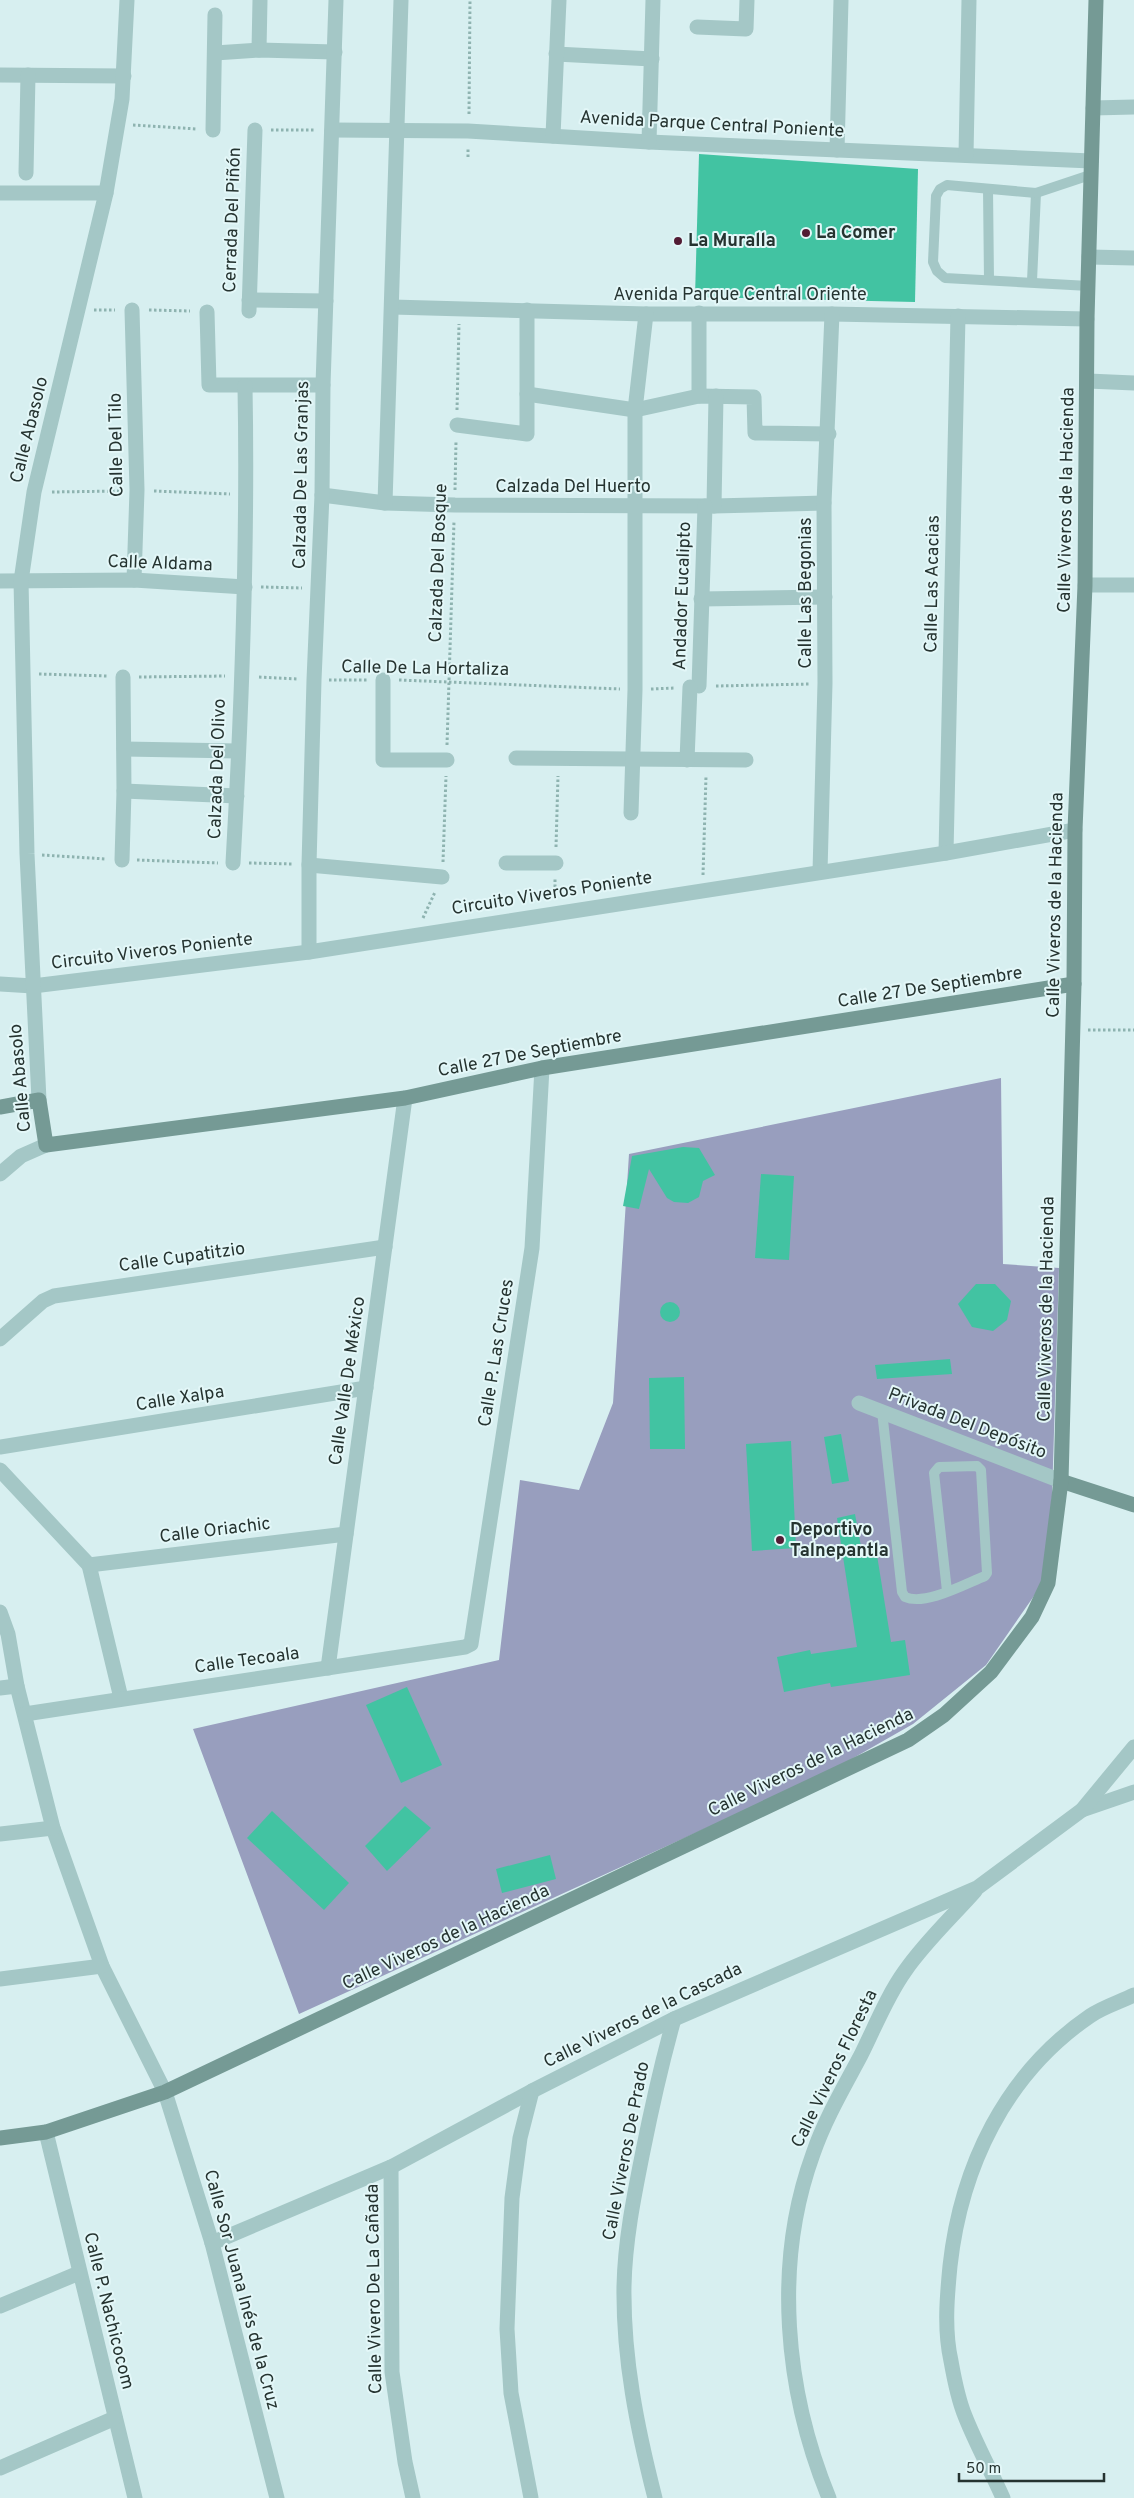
<svg xmlns="http://www.w3.org/2000/svg" width="1134" height="2498" viewBox="0 0 1134 2498" font-family="Overpass,sans-serif">
  <rect width="100%" height="100%" fill="#d7eff0"/>
  <path fill="#989ebe" d="M1001,1078L1003,1264L1059,1268L1052,1497L1043,1583L986,1665L913,1724L827,1773L299,2014L193,1729L499,1660L520,1480L579,1490L613,1403L629,1154Z"/>
  <g fill="#42c3a2">
    <path d="M699,154L918,169L915,302L695,297Z"/>
    <path d="M683,1147L699,1148L715,1175L703,1181L699,1197L688,1203L674,1202L667,1198L649,1169L639,1209L623,1206L632,1156Z"/>
    <path d="M761,1174L794,1176L789,1260L755,1258Z"/>
    <path d="M976,1284H995L1011,1301L1007,1320L993,1331L972,1327L958,1304Z"/>
    <circle cx="670" cy="1312" r="10"/>
    <path d="M950,1359L952,1374L877,1379L875,1365Z"/>
    <path d="M684,1377L685,1449H650L649,1378Z"/>
    <path d="M841,1434L849,1481L832,1484L824,1437Z"/>
    <path d="M791,1441L796,1548L752,1551L746,1444Z"/>
    <path d="M855,1514L862,1552L876,1549L891,1642L905,1640L910,1675L831,1687L830,1683L784,1692L777,1657L810,1650L811,1654L857,1647L837,1518Z"/>
    <path d="M407,1687L442,1765L401,1783L366,1705Z"/>
    <path d="M405,1806L431,1828L387,1871L365,1846Z"/>
    <path d="M272,1811L349,1883L324,1910L247,1838Z"/>
    <path d="M550,1855L556,1879L502,1893L496,1869Z"/>
  </g>
  <g fill="none" stroke-linecap="round" stroke-linejoin="round">
    <g stroke="#8eb3b0" stroke-width="3" stroke-dasharray="2.5 2.5" stroke-linecap="butt">
      <path d="M469,114L470,0"/>
      <path d="M133,125L197,129"/>
      <path d="M271,130H314"/>
      <path d="M468,157V148"/>
      <path d="M94,310H115"/>
      <path d="M149,310L190,311"/>
      <path d="M457,410L459,324"/>
      <path d="M455,490L456,441"/>
      <path d="M154,491L230,494"/>
      <path d="M52,492L120,491"/>
      <path d="M261,587L302,588"/>
      <path d="M39,674L108,676"/>
      <path d="M139,677L225,676"/>
      <path d="M259,677L298,679"/>
      <path d="M329,680H368"/>
      <path d="M399,680L620,689"/>
      <path d="M716,686L810,684"/>
      <path d="M651,689L675,688"/>
      <path d="M447,745L454,521"/>
      <path d="M556,847L558,776"/>
      <path d="M42,855L106,859"/>
      <path d="M137,860L218,863"/>
      <path d="M443,862L446,776"/>
      <path d="M249,863L293,864"/>
      <path d="M703,875L706,776"/>
      <path d="M555,897V878"/>
      <path d="M423,918L435,892"/>
      <path d="M1088,1030H1134"/>
    </g>
    <g stroke="#a4c7c6" stroke-width="10">
      <path d="M988,189L989,280"/>
      <path d="M1032,281L1036,193"/>
      <path d="M1089,286L945,278L937,271L933,262L936,196L940,189L947,185L1036,193L1090,175"/>
      <path d="M882,1411L902,1592L905,1597C925,1606 965,1584 985,1576L987,1573L981,1470L977,1466L939,1467L934,1473L947,1591"/>
    </g>
    <g stroke="#a4c7c6" stroke-width="15">
      <path d="M697,27L746,29L747,0"/>
      <path d="M259,50L260,0"/>
      <path d="M215,53L259,50L335,52"/>
      <path d="M556,54L652,59"/>
      <path d="M0,75L124,76"/>
      <path d="M1093,108L1134,107"/>
      <path d="M213,130L215,15"/>
      <path d="M332,130L468,131L649,142L1091,161"/>
      <path d="M553,136L559,0"/>
      <path d="M649,142L653,0"/>
      <path d="M837,150L841,0"/>
      <path d="M966,155L969,0"/>
      <path d="M26,173L28,75"/>
      <path d="M0,193H106"/>
      <path d="M1089,257L1134,258"/>
      <path d="M249,300L326,301"/>
      <path d="M392,307L646,314H832L1087,319"/>
      <path d="M132,310L137,490L134,580"/>
      <path d="M249,311L255,130"/>
      <path d="M207,312L209,385H323"/>
      <path d="M699,313V396"/>
      <path d="M1088,381L1134,383"/>
      <path d="M527,394L635,410L699,396L754,397L755,433L829,434"/>
      <path d="M457,425L527,434V310"/>
      <path d="M322,495L385,503L455,505L714,506L824,503"/>
      <path d="M385,503L401,0"/>
      <path d="M714,506L716,396"/>
      <path d="M0,581L134,580L245,587"/>
      <path d="M1085,585H1134"/>
      <path d="M701,599L825,597"/>
      <path d="M383,680V760H447"/>
      <path d="M699,686L705,506"/>
      <path d="M124,749L238,751"/>
      <path d="M516,758L746,760"/>
      <path d="M687,760L690,687"/>
      <path d="M124,791L237,796"/>
      <path d="M631,813L635,690V410L646,314"/>
      <path d="M946,853L958,316"/>
      <path d="M122,860L124,791L123,677"/>
      <path d="M233,863C242,704 248,545 245,386"/>
      <path d="M506,863H556"/>
      <path d="M309,865L442,877"/>
      <path d="M820,872L825,683L824,503L832,314"/>
      <path d="M309,952V865L314,680L322,495L323,385L336,0"/>
      <path d="M0,984L33,986L309,952L946,853L1075,830"/>
      <path d="M39,1100L27,854L21,581L34,492L106,193L122,99L127,0"/>
      <path d="M0,1174L21,1156L46,1145"/>
      <path d="M0,1339L43,1301L54,1296L385,1247"/>
      <path d="M859,1403L1061,1481"/>
      <path d="M0,1447L366,1388"/>
      <path d="M0,1470L89,1565L121,1698"/>
      <path d="M89,1565L346,1534"/>
      <path d="M0,1612L8,1634L17,1686L53,1828L102,1966L165,2092L212,2243L277,2498"/>
      <path d="M328,1668L405,1098"/>
      <path d="M0,1688L17,1686"/>
      <path d="M25,1714L465,1647L471,1644L532,1248L542,1068"/>
      <path d="M1082,1810L1134,1792"/>
      <path d="M0,1834L53,1828"/>
      <path d="M0,1979L102,1966"/>
      <path d="M46,2132L135,2498"/>
      <path d="M391,2167L392,2372L405,2462L413,2498"/>
      <path d="M212,2243L391,2167L532,2091L674,2019L977,1888L1082,1810L1134,1747"/>
      <path d="M0,2306L79,2273"/>
      <path d="M0,2468L115,2418"/>
      <path d="M531,2498L511,2393L507,2329L512,2198L520,2138L532,2091"/>
      <path d="M655,2498C637,2428 623,2358 624,2286C625,2240 634,2196 643,2151C652,2106 662,2062 674,2019"/>
      <path d="M829,2498C785,2391 773,2264 813,2154C825,2119 844,2087 861,2055C875,2027 887,1996 905,1971C925,1942 952,1917 975,1891"/>
      <path d="M1003,2498C991,2471 976,2444 965,2416C958,2399 954,2378 951,2361C944,2330 947,2297 950,2266C961,2167 1005,2074 1090,2016C1103,2007 1120,2002 1134,1995"/>
    </g>
    <g stroke="#759a95" stroke-width="15">
      <path d="M0,1107L39,1100L46,1145L405,1098L542,1068L1074,984"/>
      <path d="M1061,1481L1134,1505"/>
      <path d="M0,2138L46,2132L165,2092L908,1740L944,1715L991,1672L1032,1617L1048,1583L1061,1481L1074,984L1075,830L1085,585L1087,319L1096,0"/>
    </g>
  </g>
  <g fill="#521c34" stroke="#e3f7f8" stroke-width="2">
    <circle cx="806" cy="233" r="5"/>
    <circle cx="678" cy="241" r="5"/>
    <circle cx="780" cy="1540" r="5"/>
  </g>
  <g text-anchor="middle" dominant-baseline="central" stroke-width="4" stroke-linejoin="round" paint-order="stroke">
    <g font-size="18" fill="#253330" stroke="#e3f7f8">
      <text transform="translate(712 125) rotate(3)">Avenida Parque Central Poniente</text>
      <text transform="translate(233 220) rotate(-88)">Cerrada Del Piñón</text>
      <text x="740" y="295">Avenida Parque Central Oriente</text>
      <text transform="translate(30 430) rotate(-76)">Calle Abasolo</text>
      <text transform="translate(117 445) rotate(-91)">Calle Del Tilo</text>
      <text transform="translate(302 475) rotate(-89)">Calzada De Las Granjas</text>
      <text x="573" y="487">Calzada Del Huerto</text>
      <text transform="translate(1067 500) rotate(-89)">Calle Viveros de la Hacienda</text>
      <text transform="translate(439 563) rotate(-88)">Calzada Del Bosque</text>
      <text transform="translate(160 564) rotate(2)">Calle Aldama</text>
      <text transform="translate(933 584) rotate(-89)">Calle Las Acacias</text>
      <text transform="translate(806 593) rotate(-90)">Calle Las Begonias</text>
      <text transform="translate(683 596) rotate(-88)">Andador Eucalipto</text>
      <text transform="translate(425 669) rotate(1)">Calle De La Hortaliza</text>
      <text transform="translate(218 769) rotate(-88)">Calzada Del Olivo</text>
      <text transform="translate(552 894) rotate(-9)">Circuito Viveros Poniente</text>
      <text transform="translate(1056 905) rotate(-89)">Calle Viveros de la Hacienda</text>
      <text transform="translate(152 952) rotate(-7)">Circuito Viveros Poniente</text>
      <text transform="translate(930 988) rotate(-9)">Calle 27 De Septiembre</text>
      <text transform="translate(530 1054) rotate(-11)">Calle 27 De Septiembre</text>
      <text transform="translate(21 1078) rotate(-95)">Calle Abasolo</text>
      <text transform="translate(182 1258) rotate(-8)">Calle Cupatitzio</text>
      <text transform="translate(1047 1309) rotate(-89)">Calle Viveros de la Hacienda</text>
      <text transform="translate(497 1353) rotate(-81)">Calle P. Las Cruces</text>
      <text transform="translate(348 1381) rotate(-82)">Calle Valle De México</text>
      <text transform="translate(180 1399) rotate(-9)">Calle Xalpa</text>
      <text transform="translate(967 1424) rotate(21)">Privada Del Depósito</text>
      <text transform="translate(215 1531) rotate(-7)">Calle Oriachic</text>
      <text transform="translate(247 1661) rotate(-8)">Calle Tecoala</text>
      <text transform="translate(811 1763) rotate(-26)">Calle Viveros de la Hacienda</text>
      <text transform="translate(446 1938) rotate(-25)">Calle Viveros de la Hacienda</text>
      <text transform="translate(643 2016) rotate(-26)">Calle Viveros de la Cascada</text>
      <text transform="translate(835 2069) rotate(-64)">Calle Viveros Floresta</text>
      <text transform="translate(627 2151) rotate(-79)">Calle Viveros De Prado</text>
      <text transform="translate(375 2289) rotate(-91)">Calle Vivero De La Cañada</text>
      <text transform="translate(241 2290) rotate(75)">Calle Sor Juana Inés de la Cruz</text>
      <text transform="translate(108 2311) rotate(76)">Calle P. Nachicocom</text>
    </g>
    <g font-size="18" font-weight="bold" fill="#253330" stroke="#e3f7f8" text-anchor="start">
      <text x="816" y="233">La Comer</text>
      <text x="688" y="241">La Muralla</text>
      <text x="790" y="1530">Deportivo<tspan x="790" dy="21">Talnepantla</tspan></text>
    </g>
  </g>
  <path d="M959 2473v8h145v-8" fill="none" stroke="#253330" stroke-width="2.5"/>
  <text x="966" y="2473" font-size="15" fill="#253330" stroke="#e3f7f8" stroke-width="4" paint-order="stroke">50 m</text>
</svg>
